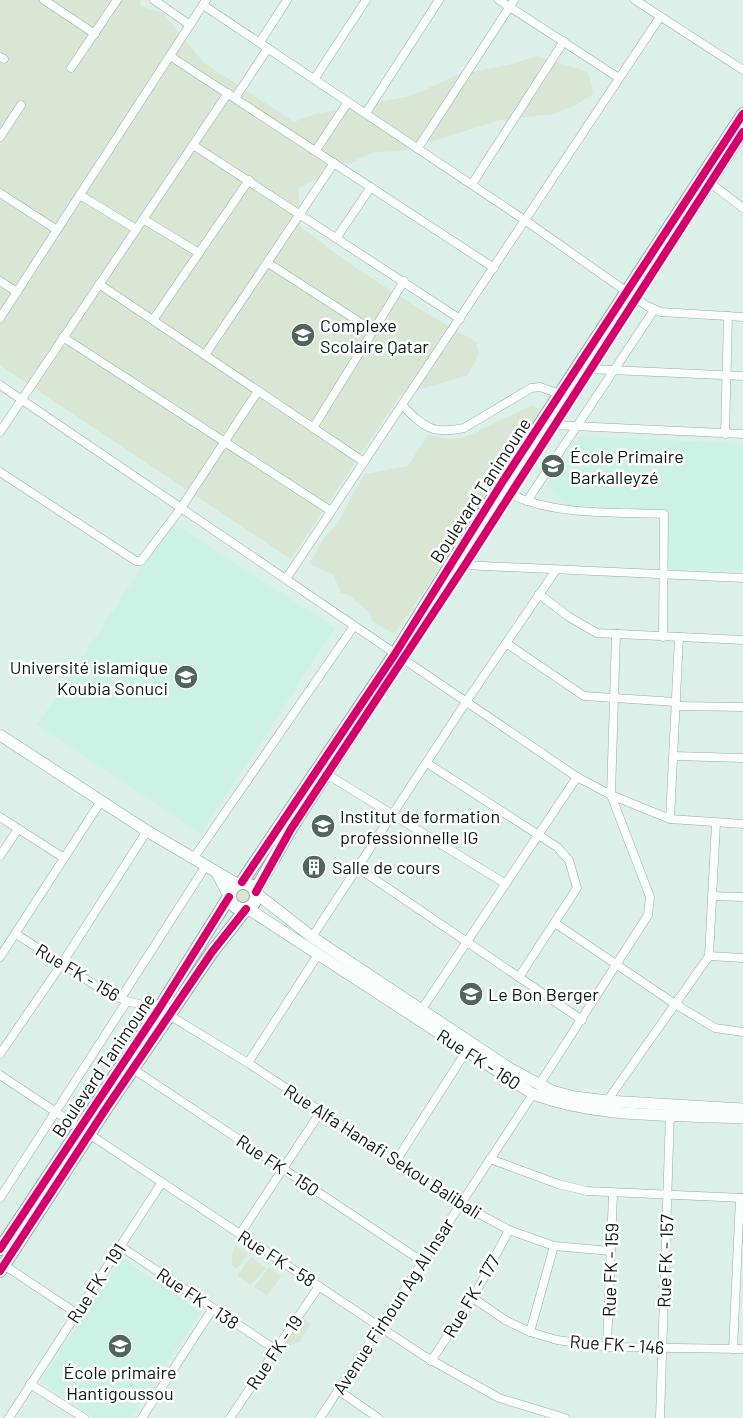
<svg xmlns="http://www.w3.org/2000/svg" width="743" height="1418" viewBox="0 0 743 1418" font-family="Barlow,sans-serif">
  <rect width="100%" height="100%" fill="#daf0e8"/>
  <g fill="#ccf2e5">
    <path d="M580,436L743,444V571L666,569L668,511L567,505L547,485Z"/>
    <path d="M172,522L335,628L201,833L37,725Z"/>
    <path d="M122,1259L201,1311L129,1418H95L40,1382Z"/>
  </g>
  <g fill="#d8e6d3">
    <path d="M0,0H140L141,6L163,13L204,63L294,122L315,114L411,96L457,75L512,64L537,56L588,72L593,94L576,105L553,114L500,120L402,151L373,152L298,188L301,227C356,271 415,307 476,342L479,354L468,375L400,395L291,559L0,365Z"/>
    <path d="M533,405L540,411L452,551L394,634L372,621L370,613L350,596L340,592L334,575L312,565L311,561L324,538L339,522L353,493L365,474L408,466L428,435L448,439L465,437Z"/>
    <circle cx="242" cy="895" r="10"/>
    <path d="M235,1245L248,1254L237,1269L232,1265V1254Z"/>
    <path d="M251,1257L266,1268L251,1285L237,1276Z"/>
    <path d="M269,1267L281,1276L267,1296L254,1287Z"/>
    <path d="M304,1319L311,1324L299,1342L283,1348Z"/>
  </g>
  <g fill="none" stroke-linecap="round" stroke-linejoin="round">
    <g stroke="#9aaca5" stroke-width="9">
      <g id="street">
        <path d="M44,0L95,34"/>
        <path d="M154,0L190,25"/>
        <path d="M499,0L619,78"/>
        <path d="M635,0L743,70"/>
        <path d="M203,5L526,221L647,306L661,312L743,317"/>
        <path d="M260,42L287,0"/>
        <path d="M170,56L494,268"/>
        <path d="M0,57L4,59"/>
        <path d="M71,68L117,0"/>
        <path d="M315,78L366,0"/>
        <path d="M235,98L268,48"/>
        <path d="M366,113L439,0"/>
        <path d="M0,137L21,105"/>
        <path d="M193,145L460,319"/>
        <path d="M418,148L514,0"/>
        <path d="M316,150L348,102"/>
        <path d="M709,182L743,208"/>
        <path d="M472,184L564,41"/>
        <path d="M0,193L57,230"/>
        <path d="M80,195L136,229"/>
        <path d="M143,219L199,253"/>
        <path d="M337,237L371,187"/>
        <path d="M268,263L372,330"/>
        <path d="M0,281L17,292"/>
        <path d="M99,284L364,462"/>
        <path d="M0,318L206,0"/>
        <path d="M153,320L249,180"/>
        <path d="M63,337L331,511"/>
        <path d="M205,355L334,163"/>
        <path d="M589,369L743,376"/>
        <path d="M0,385L577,777L611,795L670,819L743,824"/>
        <path d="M402,405C424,427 432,435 464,428L531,388L540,387L560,394"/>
        <path d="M553,425L743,434"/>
        <path d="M313,428L404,281"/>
        <path d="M0,432L228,93"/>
        <path d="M725,434L728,316"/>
        <path d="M0,472L136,561H141L181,508L258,391"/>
        <path d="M509,493C551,516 617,512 664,514L663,637"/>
        <path d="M527,501L654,310"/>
        <path d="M463,565L743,578"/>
        <path d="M286,579L660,17"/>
        <path d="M539,594L569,617L597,633L743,640"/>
        <path d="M506,643L584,696L676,702"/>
        <path d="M676,706L743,707"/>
        <path d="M674,756L743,758"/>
        <path d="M427,763L557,847L569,860L577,888L519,977"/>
        <path d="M328,775L506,884"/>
        <path d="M0,817L64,858"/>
        <path d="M670,819L679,637"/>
        <path d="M0,856L18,829"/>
        <path d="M193,859L354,626"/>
        <path d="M358,868L582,1020"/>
        <path d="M712,896L743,897"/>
        <path d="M555,923L675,1004L715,1028L743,1032"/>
        <path d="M16,934L104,991L127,1001L159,1009L248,1063L461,1204L509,1230L554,1246L611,1251"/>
        <path d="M312,937L466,702L556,570"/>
        <path d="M709,956L743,958"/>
        <path d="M0,957L101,801"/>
        <path d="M121,998L205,867"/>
        <path d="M422,1009L577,777"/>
        <path d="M0,1054L61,965L147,831"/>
        <path d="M248,1063L319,953"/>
        <path d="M133,1069L423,1262"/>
        <path d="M0,1075L424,1356L499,1398L565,1418"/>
        <path d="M539,1085L648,915L650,897L611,795L616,634"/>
        <path d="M607,1101L709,956L716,823"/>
        <path d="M490,1159L558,1184L587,1191L743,1198"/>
        <path d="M396,1161L467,1050"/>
        <path d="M0,1198L127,1001"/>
        <path d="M240,1234L321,1111"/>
        <path d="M120,1246L276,1350"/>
        <path d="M1,1263L76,1313"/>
        <path d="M473,1298L505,1320L530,1332L557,1340L607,1347L743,1349"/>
        <path d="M530,1332L554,1246"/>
        <path d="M607,1347L613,1194"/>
        <path d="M733,1349L740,1198"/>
        <path d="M431,1361L473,1298L509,1230"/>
        <path d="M30,1384L84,1418"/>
        <path d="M338,1390L378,1418"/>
        <path d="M9,1418L162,1182"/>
        <path d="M142,1418L213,1308"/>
        <path d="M230,1418L319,1286"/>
        <path d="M320,1418L533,1094"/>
        <path d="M660,1418L670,1113"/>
      </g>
    </g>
    <g stroke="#9aaca5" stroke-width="12">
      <g id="secondary">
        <path d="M0,735L147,831L237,884"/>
        <path d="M217,873L229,896"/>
        <path d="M256,893L312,937L509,1068L552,1091L575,1097L607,1101L743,1109"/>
        <path d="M247,908L533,1094C601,1119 672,1114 743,1118"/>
      </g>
    </g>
    <g stroke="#9aaca5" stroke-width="14">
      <g id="primary">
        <path d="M242,882L395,654L503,481L743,114"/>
        <circle cx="243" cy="896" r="13"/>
        <path d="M255,891L291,828L743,130"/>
        <path d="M0,1249L159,1009L229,897"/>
        <path d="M0,1271L105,1110L212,952L246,909"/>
      </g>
    </g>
    <use href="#street" stroke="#f9fdfc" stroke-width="8"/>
    <use href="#secondary" stroke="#f9fdfc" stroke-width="11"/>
    <use href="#primary" stroke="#f9fdfc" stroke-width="12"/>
    <g stroke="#fff" stroke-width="11">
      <g id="cycleway">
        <path d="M242,882L395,654L503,481L743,114"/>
        <path d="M256,892L291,829L465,565L743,132"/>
        <path d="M0,1249L159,1009L229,897"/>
        <path d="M0,1271L105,1110L212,952L246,909"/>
      </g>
    </g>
    <use href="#cycleway" stroke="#d6006c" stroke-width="8"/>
  </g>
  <defs>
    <g id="school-disc" transform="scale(1.25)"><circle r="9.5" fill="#52645e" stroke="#fff"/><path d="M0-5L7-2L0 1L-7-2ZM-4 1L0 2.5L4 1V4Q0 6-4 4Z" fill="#fff"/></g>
    <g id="university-disc" transform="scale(1.25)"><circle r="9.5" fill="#52645e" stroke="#fff"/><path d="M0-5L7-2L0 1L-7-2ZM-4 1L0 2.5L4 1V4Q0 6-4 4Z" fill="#fff"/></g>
    <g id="building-disc" transform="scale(1.25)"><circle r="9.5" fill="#52645e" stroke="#fff"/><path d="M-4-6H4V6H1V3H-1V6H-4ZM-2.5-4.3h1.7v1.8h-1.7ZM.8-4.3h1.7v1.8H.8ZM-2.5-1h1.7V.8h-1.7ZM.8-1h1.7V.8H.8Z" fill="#fff"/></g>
  </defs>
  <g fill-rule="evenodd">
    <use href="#school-disc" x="303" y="335"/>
    <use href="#school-disc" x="553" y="466"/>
    <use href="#university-disc" x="186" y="677"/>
    <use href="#university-disc" x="323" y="826"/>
    <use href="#building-disc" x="314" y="867"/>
    <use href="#school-disc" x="471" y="994"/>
    <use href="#school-disc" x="120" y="1346"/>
  </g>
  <g text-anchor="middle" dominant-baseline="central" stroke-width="5" stroke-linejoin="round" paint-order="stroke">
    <g font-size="18" fill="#081813" stroke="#fff" text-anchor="start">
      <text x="320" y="325">Complexe<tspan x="320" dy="21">Scolaire Qatar</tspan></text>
      <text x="570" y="456">École Primaire<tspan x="570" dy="21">Barkalleyzé</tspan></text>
      <text x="168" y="667" text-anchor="end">Université islamique<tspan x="168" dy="21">Koubia Sonuci</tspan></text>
      <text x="340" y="816">Institut de formation<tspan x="340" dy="21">professionnelle IG</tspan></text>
      <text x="332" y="867">Salle de cours</text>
      <text x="488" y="994">Le Bon Berger</text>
      <text x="120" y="1372" text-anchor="middle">École primaire<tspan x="120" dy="21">Hantigoussou</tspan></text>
    </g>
    <g font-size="18" fill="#081813" stroke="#fff">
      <text transform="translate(480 490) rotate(-57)">Boulevard Tanimoune</text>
      <text transform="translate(78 972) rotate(31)">Rue FK - 156</text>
      <text transform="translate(479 1059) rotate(33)">Rue FK - 160</text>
      <text transform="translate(103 1065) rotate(-56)">Boulevard Tanimoune</text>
      <text transform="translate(383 1151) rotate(33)">Rue Alfa Hanafi Sekou Balibali</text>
      <text transform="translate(278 1165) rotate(34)">Rue FK - 150</text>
      <text transform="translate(277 1258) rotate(33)">Rue FK - 58</text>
      <text transform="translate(665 1261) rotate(-88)">Rue FK - 157</text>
      <text transform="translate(610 1270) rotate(-88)">Rue FK - 159</text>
      <text transform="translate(96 1283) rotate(-57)">Rue FK - 191</text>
      <text transform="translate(471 1296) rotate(-59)">Rue FK - 177</text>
      <text transform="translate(198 1298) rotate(34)">Rue FK - 138</text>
      <text transform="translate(393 1306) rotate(-57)">Avenue Firhoun Ag Al Insar</text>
      <text transform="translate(617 1344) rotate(4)">Rue FK - 146</text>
      <text transform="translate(274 1352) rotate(-56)">Rue FK - 19</text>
    </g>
  </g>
</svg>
